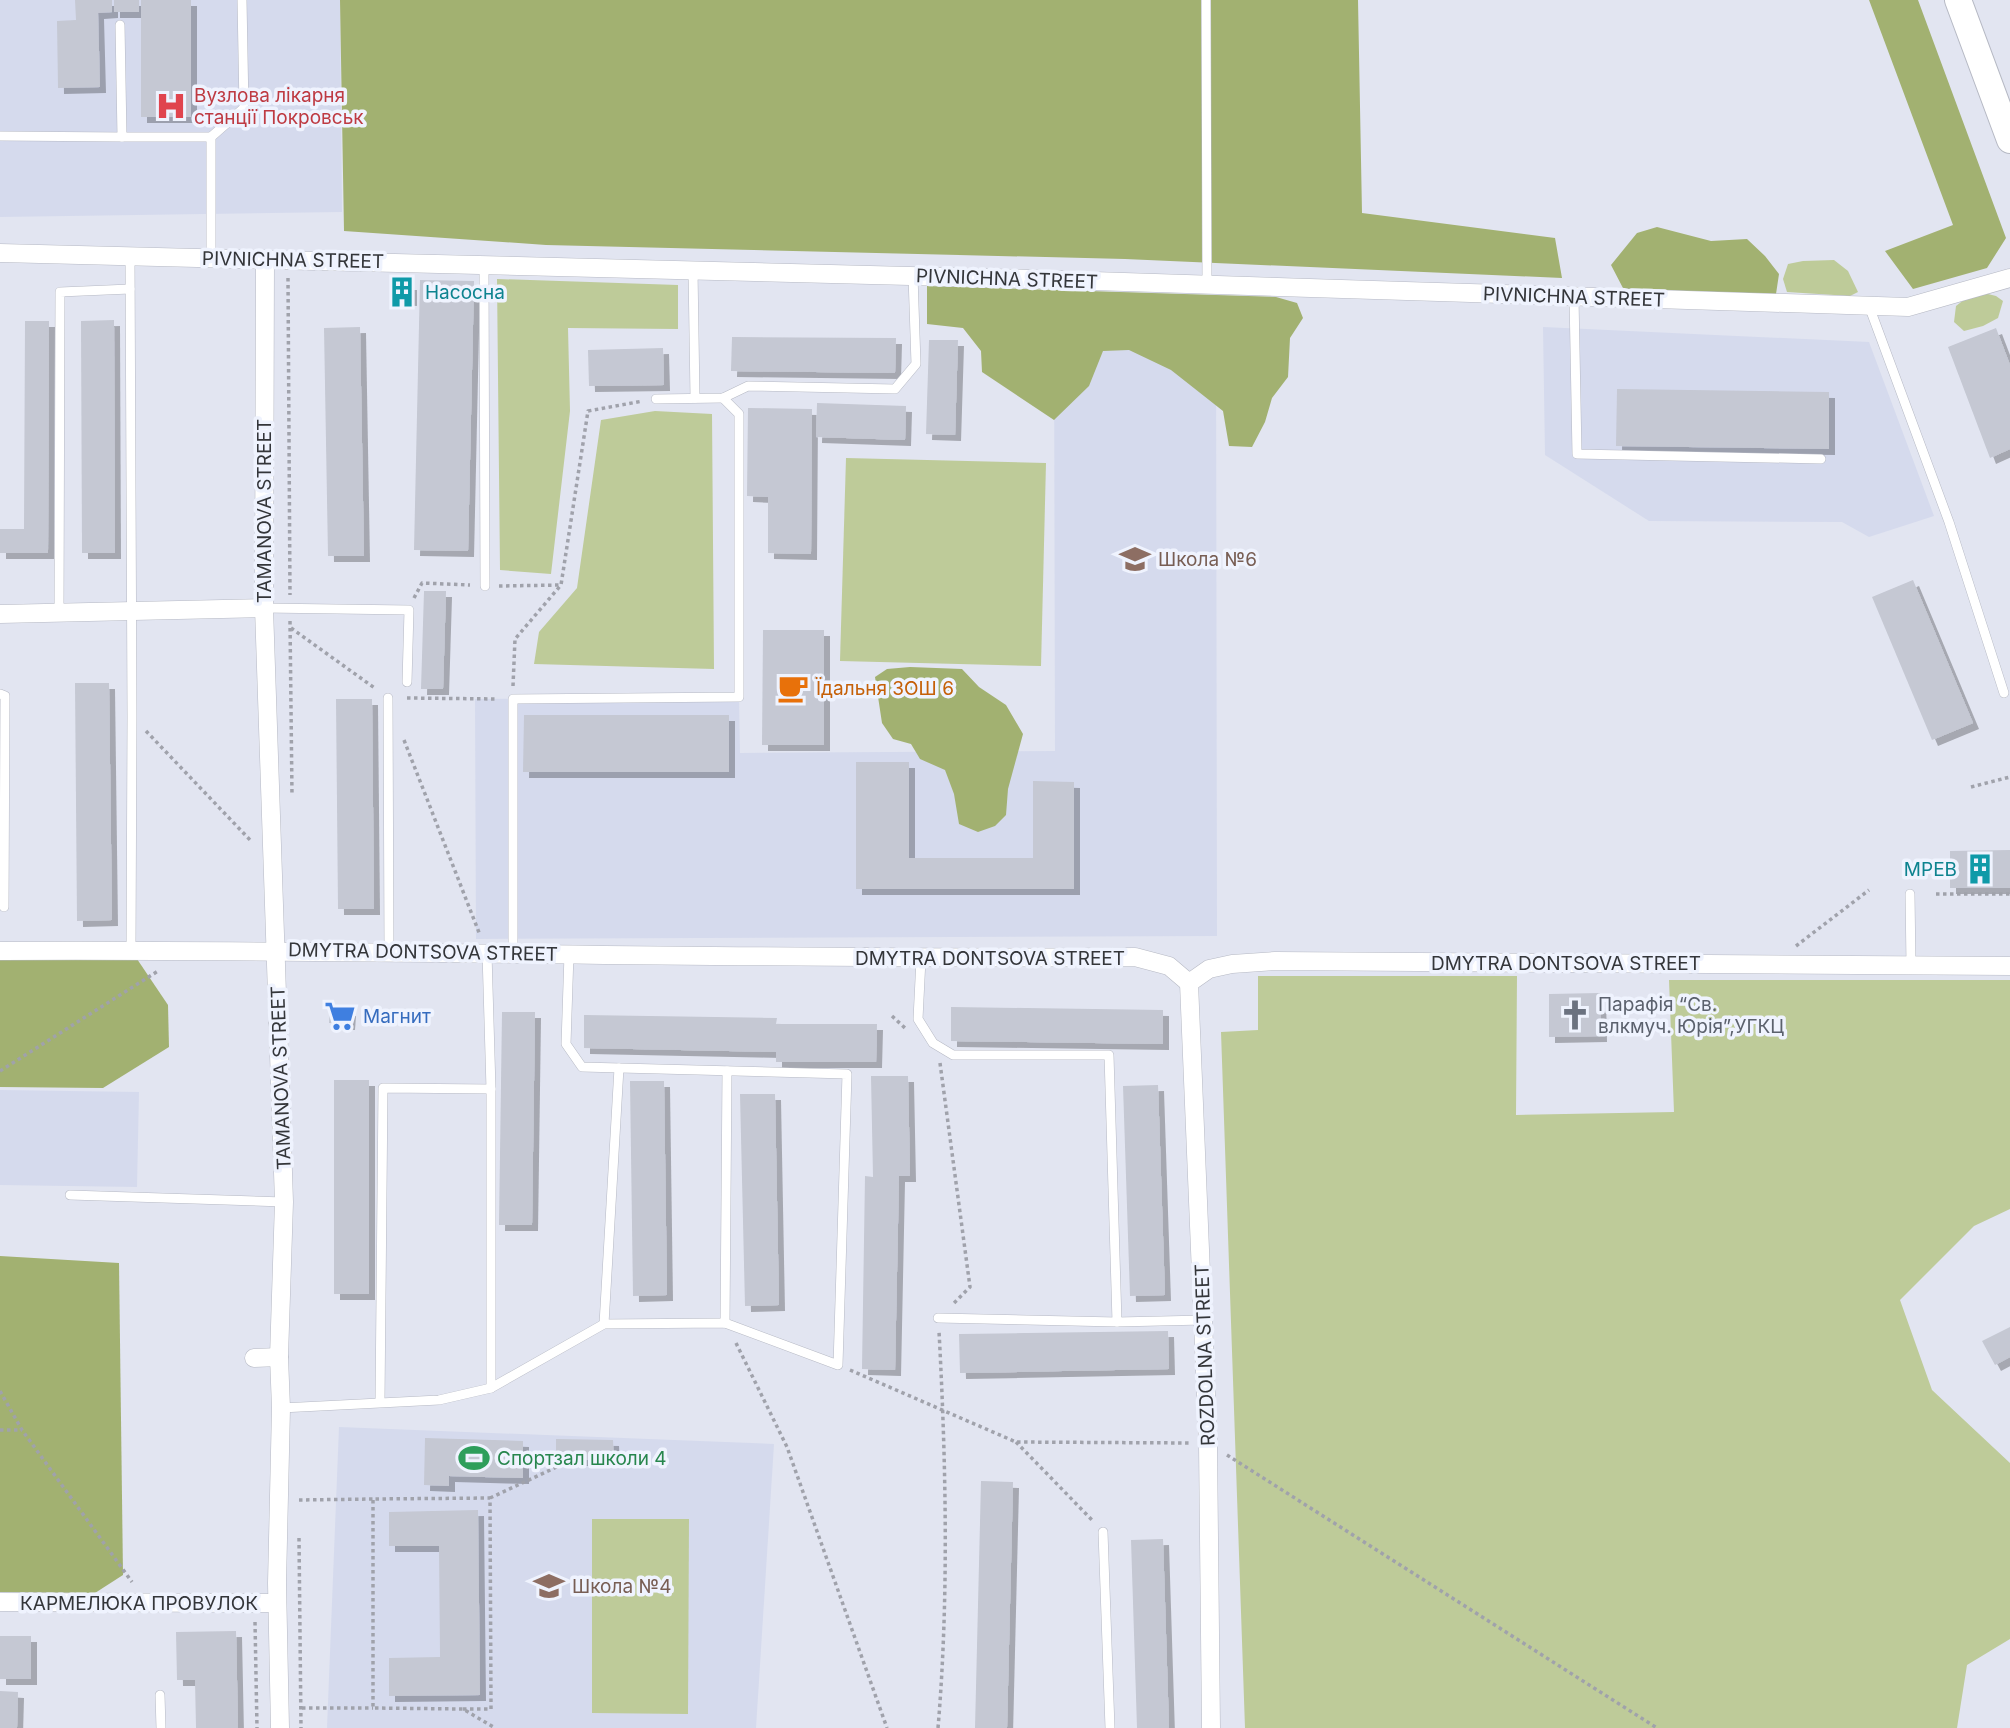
<svg xmlns="http://www.w3.org/2000/svg" width="2010" height="1728" viewBox="0 0 2010 1728" font-family="Inter,sans-serif">
  <defs>
    <filter id="shadow"><feDropShadow dx="6" dy="6" stdDeviation="0" flood-color="#0004"/></filter>
  </defs>
  <rect width="100%" height="100%" fill="#e2e5f1"/>
  <g fill="#d5daed">
    <path d="M0,0H340L342,212L0,217Z"/>
    <path d="M1054,322H1216L1217,936L476,939L475,699L739,697L740,753L1055,751Z"/>
    <path d="M1543,327L1869,342L1934,516L1869,537L1842,522L1649,521L1545,455Z"/>
    <path d="M0,1090L139,1092L137,1187L0,1185Z"/>
    <path d="M339,1427L774,1444L756,1728H327Z"/>
  </g>
  <g fill="#becb99">
    <path d="M1834,260L1848,271L1858,292L1850,296L1787,292L1783,279L1788,264L1803,261Z"/>
    <path d="M497,279L678,285V329L568,328L570,411L551,574L500,570Z"/>
    <path d="M1984,293L1996,296L2003,301L1998,318L1983,326L1964,331L1954,322L1956,306L1965,299Z"/>
    <path d="M655,411L712,414L714,669L534,664L539,632L577,588L601,420Z"/>
    <path d="M846,458L1046,463L1041,666L840,661Z"/>
    <path d="M1258,976H1517L1516,1115L1674,1112L1669,980H2010V1209L1974,1226L1900,1300L1932,1390L2010,1463V1639L1967,1665L1957,1728H1245L1221,1032L1258,1030Z"/>
    <path d="M592,1519H689L688,1714L592,1713Z"/>
  </g>
  <g fill="#a2b171">
    <path d="M340,0H1358L1362,213L1555,238L1562,278L1125,259L546,245L344,231Z"/>
    <path d="M1869,0H1918L2006,238L1987,268L1913,289L1885,251L1953,225Z"/>
    <path d="M1657,227L1711,241L1747,239L1765,256L1779,274L1776,294L1624,290L1611,265L1637,233Z"/>
    <path d="M927,286L1276,297L1297,303L1303,318L1290,338L1288,377L1272,398L1265,422L1252,447L1229,446L1223,411L1171,370L1129,350L1103,351L1089,386L1054,420L982,372L981,351L963,328L927,324Z"/>
    <path d="M910,667L962,669L979,687L1006,705L1023,734L1008,789L1006,815L995,826L978,832L959,824L954,794L945,770L920,759L911,744L893,739L882,723L875,677L887,669Z"/>
    <path d="M135,956L168,1005L169,1047L103,1088L0,1087V957Z"/>
    <path d="M0,1256L119,1263L123,1575L95,1593L0,1592Z"/>
  </g>
  <g fill="#c5c8d3" filter="url(#shadow)">
    <path d="M75,0H112V12L98,13L100,87L58,88L57,21L76,20Z"/>
    <rect x="114" y="0" width="25" height="12"/>
    <rect x="141" y="0" width="50" height="117"/>
    <path d="M420,280L474,281L468,551L414,550Z"/>
    <path d="M394,284H411V300L394,299Z"/>
    <path d="M114,320L115,553H82L81,321Z"/>
    <path d="M25,321H49L48,553H0V529H24Z"/>
    <path d="M360,327L364,556H328L324,328Z"/>
    <path d="M1996,328L2010,365V449L1990,458L1948,347Z"/>
    <path d="M732,337L896,338L895,373L731,371Z"/>
    <path d="M929,340H958L955,435L926,434Z"/>
    <path d="M663,348L664,385L589,386L588,350Z"/>
    <path d="M1617,389L1829,392V449L1616,446Z"/>
    <path d="M817,403L906,406L905,440L816,437Z"/>
    <path d="M748,408L812,409L811,554L768,553V497L747,496Z"/>
    <path d="M1913,580L1973,723L1932,740L1872,597Z"/>
    <path d="M424,591H446L443,689H421Z"/>
    <path d="M763,630H824V745H762Z"/>
    <path d="M75,683H109L112,920L77,921Z"/>
    <path d="M336,699H372L374,909H338Z"/>
    <path d="M524,715H729V772H523Z"/>
    <path d="M856,762H909V858H1033V781L1074,782V889H856Z"/>
    <path d="M2010,850V888H1950V851Z"/>
    <path d="M1600,993L1601,1036L1549,1037V994Z"/>
    <path d="M951,1007L1163,1010V1044L951,1041Z"/>
    <path d="M330,1009L350,1010L349,1024L329,1023Z"/>
    <path d="M502,1012H535L532,1225H499Z"/>
    <path d="M584,1015L777,1018L776,1024H877L876,1062H776V1052L584,1048Z"/>
    <path d="M871,1076H908L910,1176H899L895,1370L862,1369L865,1176L873,1177Z"/>
    <rect x="334" y="1080" width="35" height="214"/>
    <path d="M630,1081H664L667,1295L633,1296Z"/>
    <path d="M1158,1085L1165,1295L1130,1296L1123,1086Z"/>
    <path d="M740,1094H775L779,1305L745,1306Z"/>
    <path d="M2010,1327V1357L1995,1365L1982,1341Z"/>
    <path d="M1168,1331L1169,1369L960,1373L959,1334Z"/>
    <path d="M425,1438L523,1441V1478L449,1476V1486L424,1485Z"/>
    <path d="M556,1439L613,1440L614,1460H556Z"/>
    <path d="M981,1481L1013,1482L1007,1728H975Z"/>
    <path d="M478,1510L480,1695L389,1696V1658L440,1657L439,1546H389V1512Z"/>
    <path d="M1163,1539L1169,1728H1137L1131,1540Z"/>
    <path d="M236,1631L238,1728H196L195,1680H177L176,1632Z"/>
    <rect x="0" y="1636" width="31" height="43"/>
    <path d="M0,1691L18,1692L17,1728H0Z"/>
  </g>
  <g fill="none" stroke-linecap="round" stroke-linejoin="round">
    <g stroke="#b6b9c4" stroke-width="10">
      <g id="lane">
        <path d="M1206,0L1207,285"/>
        <path d="M120,25L122,137H211"/>
        <path d="M0,136L122,137"/>
        <path d="M130,256L132,717L131,950"/>
        <path d="M211,258V137L244,108L242,0"/>
        <path d="M484,265L485,586"/>
        <path d="M693,270L695,398"/>
        <path d="M1574,297L1577,454L1821,459"/>
        <path d="M1869,306L1949,522L2004,693"/>
        <path d="M656,399L723,398L748,386L895,389L916,364L913,276"/>
        <path d="M264,608L409,610L407,682"/>
        <path d="M59,613L60,292L130,289"/>
        <path d="M0,694L5,696L4,907"/>
        <path d="M388,698L389,952"/>
        <path d="M1910,894L1911,965"/>
        <path d="M487,953L491,1089V1388"/>
        <path d="M513,954V699L739,697V414L723,398"/>
        <path d="M921,959L918,1019L933,1043L953,1055H1109L1117,1322L1204,1320"/>
        <path d="M70,1195L284,1202"/>
        <path d="M938,1318L1117,1322"/>
        <path d="M725,1323L727,1071"/>
        <path d="M604,1324L619,1068"/>
        <path d="M380,1401L383,1088L491,1089"/>
        <path d="M281,1408L439,1400L491,1388L604,1324L725,1323L838,1365L847,1074L582,1067L566,1044L569,954"/>
        <path d="M1103,1532L1110,1728"/>
        <path d="M160,1695L161,1728"/>
      </g>
    </g>
    <g stroke="#b6b9c4" stroke-width="19">
      <g id="street">
        <path d="M0,253L1031,279L1908,307L2010,278"/>
        <path d="M265,259L264,608L284,1202L279,1357L281,1408L277,1583L280,1728"/>
        <path d="M0,614L264,608"/>
        <path d="M0,951C378,949 757,960 1135,957L1169,966L1189,983L1209,969L1232,964L1275,961L2010,966"/>
        <path d="M1189,983L1208,1443L1211,1728"/>
        <path d="M254,1358L279,1357"/>
        <path d="M0,1602L277,1603"/>
      </g>
    </g>
    <g stroke="#b6b9c4" stroke-width="28">
      <path id="secondary" d="M1958,0L2010,140"/>
    </g>
    <g stroke="#a0a2ab" stroke-width="3.5" stroke-dasharray="3.5 3.5" stroke-linecap="butt">
      <path d="M288,278L290,595"/>
      <path d="M499,586L561,585"/>
      <path d="M414,598L422,583L470,585"/>
      <path d="M290,621L292,795"/>
      <path d="M291,628L376,689"/>
      <path d="M513,686L515,639L561,585L588,411L643,401"/>
      <path d="M407,698L498,699"/>
      <path d="M146,731L252,842"/>
      <path d="M404,740L480,935"/>
      <path d="M1971,787L2010,777"/>
      <path d="M1936,894H2010"/>
      <path d="M1796,946L1869,890"/>
      <path d="M892,1016L905,1028"/>
      <path d="M940,1063L970,1287L952,1305"/>
      <path d="M0,1071L158,971"/>
      <path d="M736,1343L787,1447L887,1728"/>
      <path d="M850,1370L1016,1442L1191,1443"/>
      <path d="M0,1391L22,1430L132,1582"/>
      <path d="M0,1430H22"/>
      <path d="M1016,1442L1093,1521"/>
      <path d="M1227,1455L1657,1728"/>
      <path d="M490,1498L561,1465"/>
      <path d="M299,1500L373,1499"/>
      <path d="M299,1538L301,1728"/>
      <path d="M255,1622L257,1728"/>
      <path d="M302,1708H373"/>
      <path d="M463,1709H491L490,1498L373,1499V1708L463,1709L495,1728"/>
      <path d="M938,1728C949,1597 946,1463 939,1331"/>
    </g>
    <use href="#lane" stroke="#fff" stroke-width="9"/>
    <use href="#street" stroke="#fff" stroke-width="18"/>
    <use href="#secondary" stroke="#fff" stroke-width="26"/>
  </g>
  <defs>
    <g id="hospital-bare" transform="scale(2.415)"><path d="M-5-5h3v3.5h4V-5h3V5h-3V1.5h-4V5h-3Z" fill="#e0444e" stroke="#eff3fe" stroke-width="2.5" paint-order="stroke"/></g>
    <g id="building-bare" transform="scale(2.415)"><path d="M-4-6H4V6H1V3H-1V6H-4ZM-2.5-4.3h1.7v1.8h-1.7ZM.8-4.3h1.7v1.8H.8ZM-2.5-1h1.7V.8h-1.7ZM.8-1h1.7V.8H.8Z" fill="#0f9aa8" stroke="#eff3fe" stroke-width="2.5" paint-order="stroke"/></g>
    <g id="school-bare" transform="scale(2.415)"><path d="M0-5L7-2L0 1L-7-2ZM-4 1L0 2.5L4 1V4Q0 6-4 4Z" fill="#8d6e63" stroke="#eff3fe" stroke-width="2.5" paint-order="stroke"/></g>
    <g id="cafe-bare" transform="scale(2.415)"><path d="M-5.5-4.5H6V0H3Q3 3.5 0 3.5H-2.5Q-5.5 3.5-5.5 0ZM3-3.2v2h1.7v-2ZM-6 4.5H4V6H-6Z" fill="#e8710a" stroke="#eff3fe" stroke-width="2.5" paint-order="stroke"/></g>
    <g id="church-bare" transform="scale(2.415)"><path d="M-1.2-6h2.4v3.5h3.3v2.4h-3.3V6h-2.4V-.1h-3.3v-2.4h3.3Z" fill="#6b7280" stroke="#eff3fe" stroke-width="2.5" paint-order="stroke"/></g>
    <g id="supermarket-bare" transform="scale(2.415)"><path d="M-6-5.5h2.5l.6 2H6L4.5 2H-2.5L-4.4-4H-6ZM-1.5 3.2a1.3 1.3 0 1 0 .1 0ZM3 3.2a1.3 1.3 0 1 0 .1 0Z" fill="#3f7fe0" stroke="#eff3fe" stroke-width="2.5" paint-order="stroke"/></g>
    <g id="stadium-bare" transform="scale(2.415)"><path d="M0-5a6.5 5 0 1 0 0 10a6.5 5 0 1 0 0-10ZM-3.5-1.8h7v3.6h-7Z" fill="#2e9e5b" stroke="#eff3fe" stroke-width="2.5" paint-order="stroke"/></g>
  </defs>
  <g fill-rule="evenodd">
    <use href="#hospital-bare" x="171" y="106"/>
    <use href="#building-bare" x="402" y="292"/>
    <use href="#school-bare" x="1135" y="559"/>
    <use href="#cafe-bare" x="793" y="688"/>
    <use href="#building-bare" x="1980" y="869"/>
    <use href="#church-bare" x="1575" y="1015"/>
    <use href="#supermarket-bare" x="340" y="1016"/>
    <use href="#stadium-bare" x="474" y="1458"/>
    <use href="#school-bare" x="549" y="1586"/>
  </g>
  <g text-anchor="middle" dominant-baseline="central" stroke-width="7" stroke-linejoin="round" paint-order="stroke">
    <g font-size="19" fill="#be3a42" stroke="#eff3fe" text-anchor="start">
      <text x="194" y="95">Вузлова лікарня<tspan x="194" dy="22">станції Покровськ</tspan></text>
    </g>
    <g font-size="19" fill="#34363a" stroke="#eff3fe">
      <text transform="translate(293 260) rotate(1)">PIVNICHNA STREET</text>
      <text transform="translate(1007 279) rotate(2)">PIVNICHNA STREET</text>
      <text transform="translate(1574 297) rotate(2)">PIVNICHNA STREET</text>
      <text transform="translate(264 511) rotate(-90)">TAMANOVA STREET</text>
      <text transform="translate(423 952) rotate(1)">DMYTRA DONTSOVA STREET</text>
      <text x="990" y="958">DMYTRA DONTSOVA STREET</text>
      <text x="1566" y="963">DMYTRA DONTSOVA STREET</text>
      <text transform="translate(281 1078) rotate(-92)">TAMANOVA STREET</text>
      <text transform="translate(1205 1355) rotate(-92)">ROZDOLNA STREET</text>
      <text x="139" y="1603">КАРМЕЛЮКА ПРОВУЛОК</text>
    </g>
    <g font-size="19" fill="#0d838f" stroke="#eff3fe" text-anchor="start">
      <text x="425" y="292">Насосна</text>
      <text x="1957" y="869" text-anchor="end">МРЕВ</text>
    </g>
    <g font-size="19" fill="#785e54" stroke="#eff3fe" text-anchor="start">
      <text x="1158" y="559">Школа №6</text>
      <text x="572" y="1586">Школа №4</text>
    </g>
    <g font-size="19" fill="#c56008" stroke="#eff3fe" text-anchor="start">
      <text x="816" y="688">Їдальня ЗОШ 6</text>
    </g>
    <g font-size="19" fill="#5b616d" stroke="#eff3fe" text-anchor="start">
      <text x="1598" y="1004">Парафія “Св.<tspan x="1598" dy="22">влкмуч. Юрія”,УГКЦ</tspan></text>
    </g>
    <g font-size="19" fill="#366cbe" stroke="#eff3fe" text-anchor="start">
      <text x="363" y="1016">Магнит</text>
    </g>
    <g font-size="19" fill="#27864d" stroke="#eff3fe" text-anchor="start">
      <text x="497" y="1458">Спортзал школи 4</text>
    </g>
  </g>
</svg>
